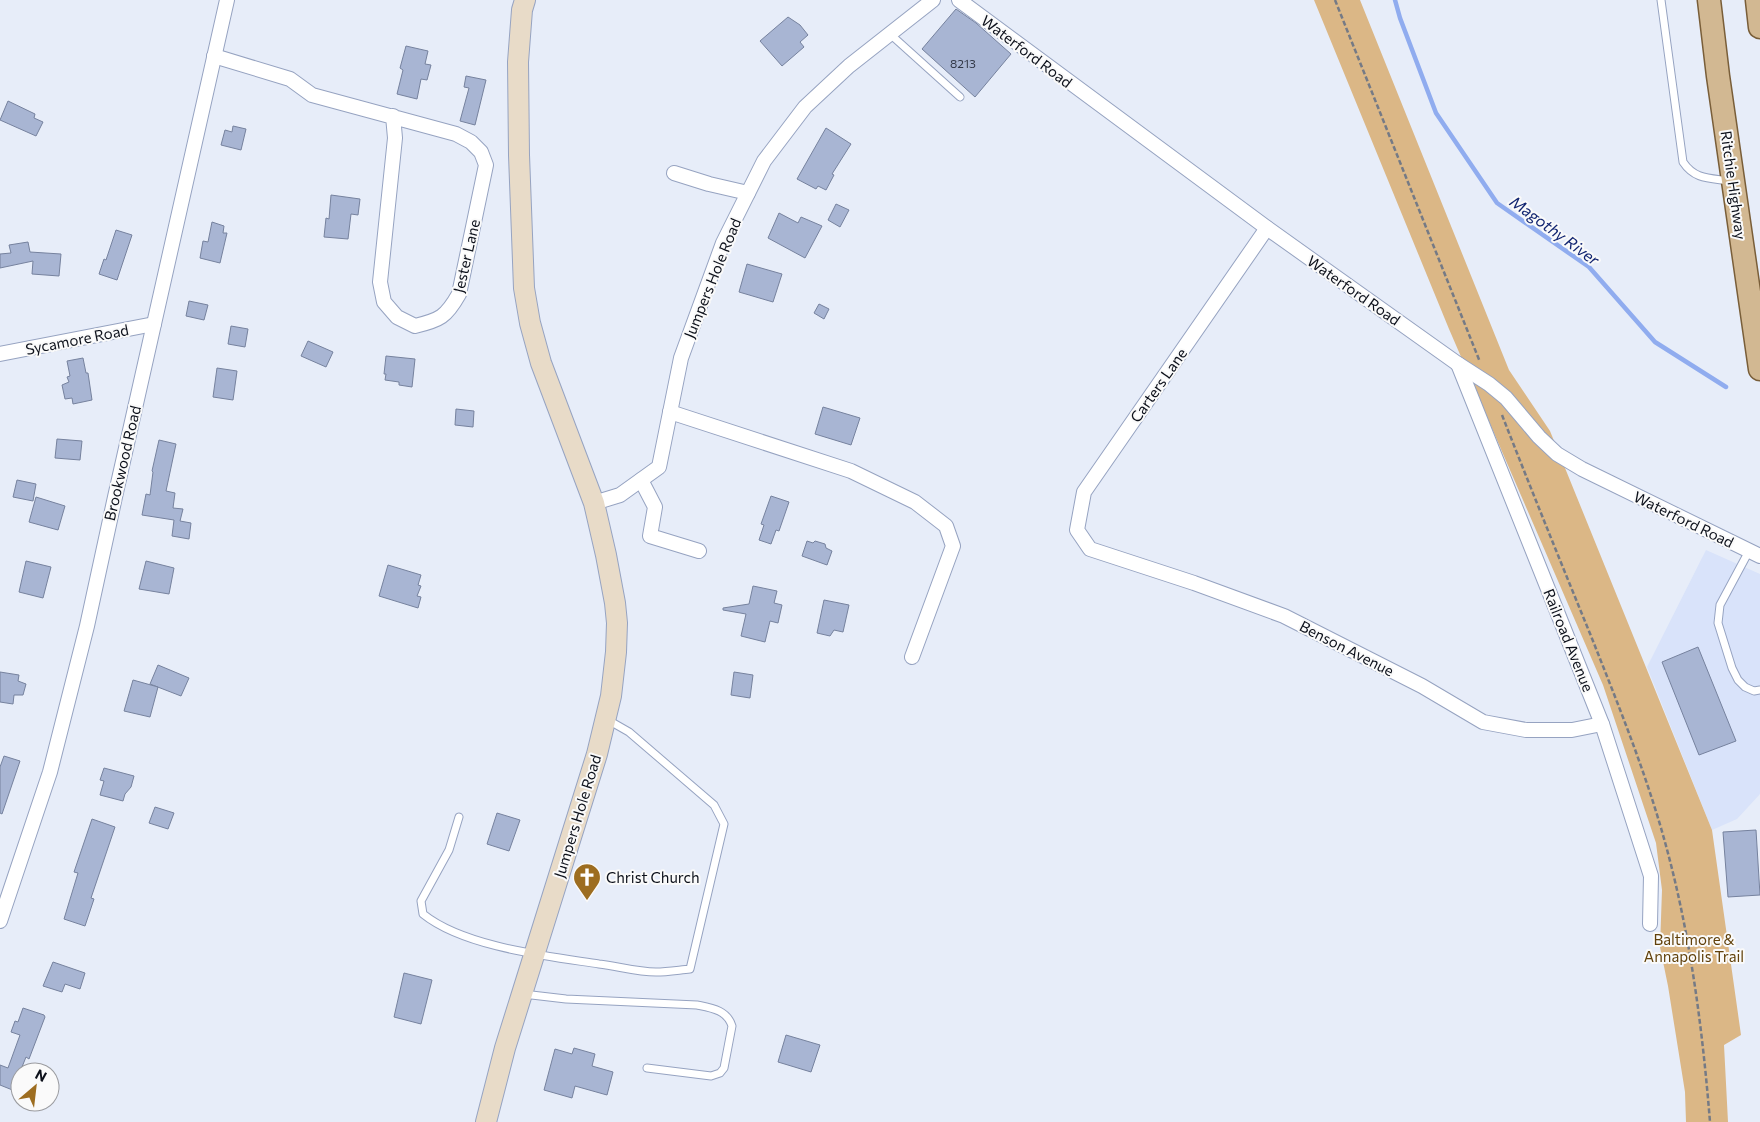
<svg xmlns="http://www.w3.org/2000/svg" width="1760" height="1122" viewBox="0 0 1760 1122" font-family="Commissioner,sans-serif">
  <rect width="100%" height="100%" fill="#e7edf9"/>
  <path fill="#d9e3fa" d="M1706,550L1760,574V794L1737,819L1712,830L1647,667Z"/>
  <path fill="#dbb786" d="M1314,0H1360L1509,370L1550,431L1712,830L1741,1035L1724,1045L1728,1122H1686L1685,1092L1668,986L1660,947L1662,890L1656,843L1603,685L1449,329Z"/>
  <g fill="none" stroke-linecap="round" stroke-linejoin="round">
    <path stroke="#90acef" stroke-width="4.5" d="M1395,0L1400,18L1436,113L1497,203L1589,267L1655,342L1726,387"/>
  </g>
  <g fill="#a8b5d3" stroke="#76829e">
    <path d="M956,9L976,23L1011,54L975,97L922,49Z"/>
    <path d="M788,17L800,25L808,35L800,42L804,47L782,66L760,41Z"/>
    <path d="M406,46L428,51L425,64L431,65L427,80L421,79L417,99L397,94L403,70L400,68Z"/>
    <path d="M466,76L486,80L475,125L460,121L469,88L464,87Z"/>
    <path d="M8,101L35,114L34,118L43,122L36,136L0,120Z"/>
    <path d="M233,126L246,129L241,150L221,145L225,130L232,132Z"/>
    <path d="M826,128L851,144L832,174L834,175L826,190L818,186L816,189L797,179Z"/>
    <path d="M331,195L360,199L358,215L351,214L348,239L324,237L326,218L329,219Z"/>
    <path d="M836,204L849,210L840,227L828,220Z"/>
    <path d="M779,213L798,223L801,217L822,226L805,258L768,238Z"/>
    <path d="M212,222L224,226L223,233H227L220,263L200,258L203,241L208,242Z"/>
    <path d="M116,230L132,235L117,280L99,274L104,259L106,260Z"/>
    <path d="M28,242L30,252L61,254L59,276L32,274L33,261L0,268V254L11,253L9,245Z"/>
    <path d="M747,264L782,274L773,302L739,292Z"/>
    <path d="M189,301L208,305L204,320L186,316Z"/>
    <path d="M819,304L829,309L824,319L814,313Z"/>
    <path d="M231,326L248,329L245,347L228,344Z"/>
    <path d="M308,341L333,352L326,367L301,356Z"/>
    <path d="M386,356L415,359L412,387L399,385V382L385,380L386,374H384Z"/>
    <path d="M83,358L86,373H88L92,400L73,404L72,398L65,399L62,385L69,382L67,377L70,376L67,361Z"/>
    <path d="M217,368L237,371L233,400L213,397Z"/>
    <path d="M823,407L860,418L851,445L815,434Z"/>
    <path d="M456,409L474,411L473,427L455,425Z"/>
    <path d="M57,439L82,441L80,460L55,458Z"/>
    <path d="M159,440L176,444L166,491L175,493L173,508L183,509L180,521L191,523L189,539L172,536L174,520L142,515L146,494L150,495L153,472L152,471Z"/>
    <path d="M17,480L36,484L33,501L13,497Z"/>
    <path d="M771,496L789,502L779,531L776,530L771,544L759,540L764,525L761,524Z"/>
    <path d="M36,497L65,506L58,530L29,522Z"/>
    <path d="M807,541L813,543L815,541L825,544L826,548L832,551L827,565L802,556Z"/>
    <path d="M26,561L51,567L43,598L19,592Z"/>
    <path d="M146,561L174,568L169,594L139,589Z"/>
    <path d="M388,565L421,575L418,585L421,586L417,596L421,597L418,608L379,596Z"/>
    <path d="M753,586L777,591L774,603L782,605L778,623L770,621L765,642L741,636L746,614L723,610V608L749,604Z"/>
    <path d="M824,600L849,605L843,632L834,630L830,636L817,633Z"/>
    <path d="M1698,647L1736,741L1699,755L1662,662Z"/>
    <path d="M158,665L189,678L181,696L150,684Z"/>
    <path d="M0,672L19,675L18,681L26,684L23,695H14L13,704L0,702Z"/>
    <path d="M734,672L753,675L750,698L731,695Z"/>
    <path d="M133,680L158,687L150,717L124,711Z"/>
    <path d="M4,756L20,761L2,814L0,813V767Z"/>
    <path d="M104,768L134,776L131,787L125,794L123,801L100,795L104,781L100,780Z"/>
    <path d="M155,807L174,813L168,829L149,823Z"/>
    <path d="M497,813L520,820L509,851L487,844Z"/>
    <path d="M92,819L115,827L91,898L94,899L85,926L64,919L78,873L74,872Z"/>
    <path d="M1756,830L1760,895L1728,897L1723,832Z"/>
    <path d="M53,962L85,973L80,989L65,984L62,992L43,986Z"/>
    <path d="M404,973L432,980L421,1024L394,1017Z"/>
    <path d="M23,1008L44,1015L45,1017L29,1059L26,1057L20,1072V1093L0,1085V1065L8,1068L20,1035L11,1032L15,1021L18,1022Z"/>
    <path d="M786,1035L820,1045L811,1072L778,1062Z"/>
    <path d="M574,1048L595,1054L592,1066L613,1072L607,1095L575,1086L572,1098L544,1090L555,1049L572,1054Z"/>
  </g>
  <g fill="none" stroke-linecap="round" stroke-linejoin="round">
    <g stroke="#96a3c1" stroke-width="9">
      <g id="service">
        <path d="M1661,0L1683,162C1695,180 1710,178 1730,181"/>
        <path d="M890,34L960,97"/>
        <path d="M1749,551L1720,605L1718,623L1732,668L1738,680L1745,687L1754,691L1760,690"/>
        <path d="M459,817L449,850L421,901L423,914C464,947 547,956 599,964C617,966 637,972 656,972C667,972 679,970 690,969L724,824L714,805L629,732L608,720"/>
        <path d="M523,994L566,999L697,1005C712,1008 727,1010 732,1026L724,1068L720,1073L711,1076L647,1068"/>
      </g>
    </g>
    <g stroke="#96a3c1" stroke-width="16">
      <g id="minor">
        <path d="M959,0L1267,228L1458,364L1489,384L1506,398L1539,437L1557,454L1582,469L1760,556"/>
        <path d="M214,56L290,79L312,95L456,134L471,142L481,152L486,165L459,294C446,317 440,320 415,326L397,317L384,302L380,282L395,138L393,116"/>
        <path d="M674,173L709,184L748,193"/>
        <path d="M1267,228L1084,492L1077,530L1090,549L1194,583L1284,616L1422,686L1483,722L1526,730H1572L1602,724"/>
        <path d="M0,354L154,324"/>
        <path d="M1458,364L1602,724L1651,876L1650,924"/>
        <path d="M670,412L851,471L915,502L946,526L953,546L912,657"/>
        <path d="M641,480L655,507L650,536L699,551"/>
        <path d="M594,503L620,495L659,467L681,358L723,243L764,161L805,107L849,66L933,0"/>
        <path d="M0,921L50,772L87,626L115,497L227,0"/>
      </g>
    </g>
    <g stroke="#96a3c1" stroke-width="22">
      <path id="secondary" d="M486,1122L505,1048L597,754L611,696L616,652L617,623L615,603L606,555L594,503L541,363L530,323L524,288L519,155L518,62L522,10L525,0"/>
    </g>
    <g stroke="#795e39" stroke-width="25">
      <g id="primary">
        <path d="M1709,0L1718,76L1760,369"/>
        <path d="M1757,0L1760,27"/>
      </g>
    </g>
    <g stroke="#757a85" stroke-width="2.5" stroke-dasharray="5 2.5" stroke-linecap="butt">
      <path d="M1335,0L1480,362"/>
      <path d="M1502,415C1531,489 1561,563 1591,636C1616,699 1642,763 1661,828C1689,924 1702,1023 1710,1122"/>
    </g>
    <use href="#service" stroke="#fff" stroke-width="7"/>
    <use href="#minor" stroke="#fff" stroke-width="14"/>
    <use href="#secondary" stroke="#e8dbc8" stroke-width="20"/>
    <use href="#primary" stroke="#d2b892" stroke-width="22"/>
  </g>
  <defs>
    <g id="church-pin" transform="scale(1.4375)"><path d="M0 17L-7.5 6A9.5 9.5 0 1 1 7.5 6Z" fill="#9d6d20" stroke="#fafafa"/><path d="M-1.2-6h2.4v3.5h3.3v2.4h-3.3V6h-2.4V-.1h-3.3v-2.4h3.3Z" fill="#fff"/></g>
  </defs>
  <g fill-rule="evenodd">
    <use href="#church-pin" x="587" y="877"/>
  </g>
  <g text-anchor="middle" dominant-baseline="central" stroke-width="4" stroke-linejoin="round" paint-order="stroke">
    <g font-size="12" fill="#333948">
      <text x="963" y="63">8213</text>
    </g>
    <g font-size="15" fill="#0c101a" stroke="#fafafa">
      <text transform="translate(1027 51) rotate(37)">Waterford Road</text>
      <text transform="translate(1734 185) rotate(82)">Ritchie Highway</text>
      <text transform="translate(466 256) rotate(-77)">Jester Lane</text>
      <text transform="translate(712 278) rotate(-68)">Jumpers Hole Road</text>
      <text transform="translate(1354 290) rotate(35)">Waterford Road</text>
      <text transform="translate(77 339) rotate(-11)">Sycamore Road</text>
      <text transform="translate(1158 385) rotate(-55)">Carters Lane</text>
      <text transform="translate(122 463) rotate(-77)">Brookwood Road</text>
      <text transform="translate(1684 519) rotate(26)">Waterford Road</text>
      <text transform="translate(1569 640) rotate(68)">Railroad Avenue</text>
      <text transform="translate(1347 648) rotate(27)">Benson Avenue</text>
      <text transform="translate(577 816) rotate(-73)">Jumpers Hole Road</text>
    </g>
    <g font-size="15" fill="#0c101a" stroke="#fafafa" text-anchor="start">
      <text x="606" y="877">Christ Church</text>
    </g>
    <g font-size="15" fill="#61410b" stroke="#fafafa">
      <text x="1694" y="939">Baltimore &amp;<tspan x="1694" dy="17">Annapolis Trail</tspan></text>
    </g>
    <g font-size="16" font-style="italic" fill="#122571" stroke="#fafafa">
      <text transform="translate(1555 230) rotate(36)">Magothy River</text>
    </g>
  </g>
  <g transform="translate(35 1087) rotate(28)"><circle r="24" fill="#fafafa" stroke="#9b9ca0"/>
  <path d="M0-4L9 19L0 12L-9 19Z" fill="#9d6d20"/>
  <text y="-8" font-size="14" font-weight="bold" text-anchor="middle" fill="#0c101a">N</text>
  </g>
</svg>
